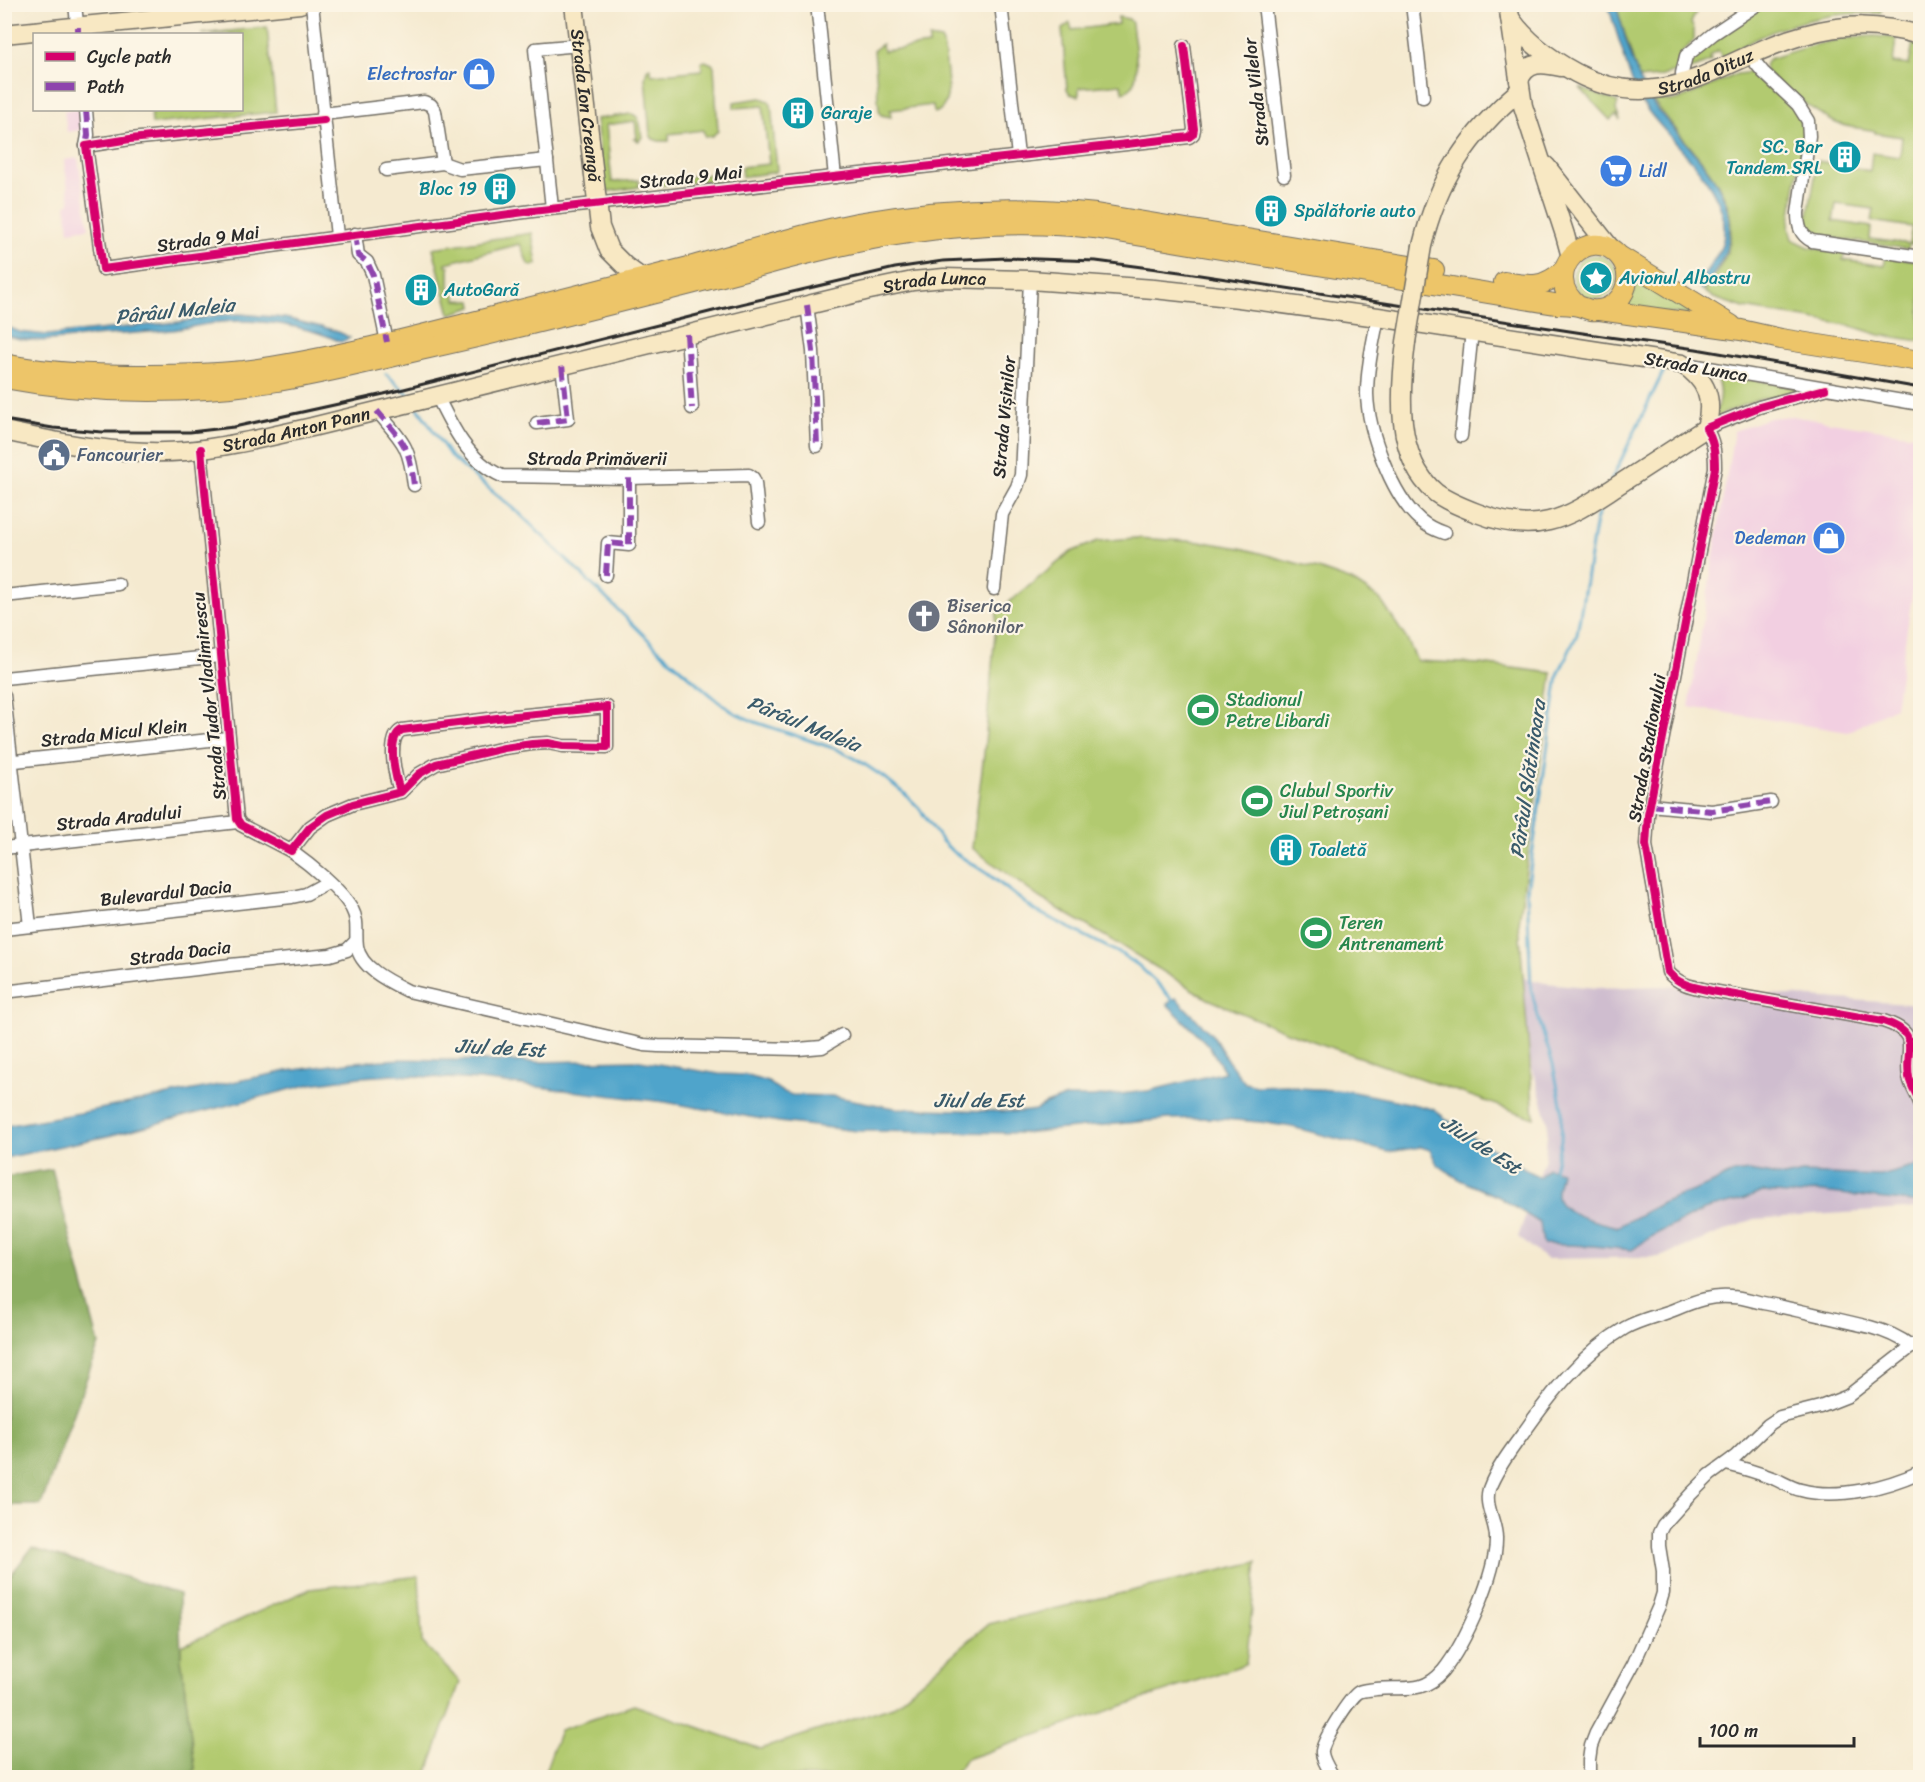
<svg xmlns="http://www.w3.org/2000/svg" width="1925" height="1782" viewBox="0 0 1925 1782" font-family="Sriracha,sans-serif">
  <rect width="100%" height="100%" fill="#fcf5e5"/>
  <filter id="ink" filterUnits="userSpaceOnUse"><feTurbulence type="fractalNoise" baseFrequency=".0167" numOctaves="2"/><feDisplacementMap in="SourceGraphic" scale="12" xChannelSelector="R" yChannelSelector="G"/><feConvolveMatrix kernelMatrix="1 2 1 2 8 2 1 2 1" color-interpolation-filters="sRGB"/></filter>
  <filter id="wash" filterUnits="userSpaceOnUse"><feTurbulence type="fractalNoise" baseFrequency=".008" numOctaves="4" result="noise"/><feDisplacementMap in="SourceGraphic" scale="24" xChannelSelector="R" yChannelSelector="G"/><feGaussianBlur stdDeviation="1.35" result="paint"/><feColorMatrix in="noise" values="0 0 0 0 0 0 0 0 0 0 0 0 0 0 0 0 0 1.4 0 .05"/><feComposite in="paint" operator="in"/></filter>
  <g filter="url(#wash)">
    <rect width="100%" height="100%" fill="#f5ead0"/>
    <g fill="#f2cfe1">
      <path d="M64,110H83L86,129L67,132Z"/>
      <path d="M78,158L89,228L69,231L66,205L70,203L64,160Z"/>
      <path d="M1792,416L1920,436V544L1895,707L1848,732L1689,707L1734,431L1769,418Z"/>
    </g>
    <path fill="#cfbdcf" d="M1522,977L1545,983L1597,988L1662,986L1920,1005V1208L1754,1219L1660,1257L1546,1259L1518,1237L1545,1158L1548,1122L1518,1018Z"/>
    <g fill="#b2ca6f" stroke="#6e7a4d" stroke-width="1.5" fill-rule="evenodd">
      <path d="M1616,5H1677L1697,10L1691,23L1694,29V40L1681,54L1678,71L1659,77L1639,79Z"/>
      <path d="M1765,5H1883L1880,13C1824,11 1768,27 1722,58L1718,51L1710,56L1711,61L1689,70V60L1721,32Z"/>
      <path d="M1118,17L1129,19L1132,23C1133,40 1146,87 1123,92L1121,84L1079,88V96L1070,94L1067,89L1062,29L1070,23L1072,30L1118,24Z"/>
      <path d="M267,27L276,112L152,124L151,110H242V34H201Z"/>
      <path d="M1874,36L1896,38L1893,63L1909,65L1913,43L1920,45V245L1909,244L1908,249L1820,236L1808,228L1801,214L1808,215L1818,161L1870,171L1872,153L1900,157L1902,137L1875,133V131C1862,128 1847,128 1834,122C1821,115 1773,83 1766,71C1764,67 1766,62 1769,59C1804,47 1837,37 1874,36ZM1836,204L1874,209L1872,221L1912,227L1909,244L1870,239L1871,227L1833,221Z"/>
      <path d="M929,38L941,40L943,44C945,62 957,107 934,113L933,105L890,110L891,117L881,115L879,110L874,50L882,44L883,51L929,45Z"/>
      <path d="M705,61L712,64L714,66L718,131L712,136L705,137L703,130L669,134V141H659L653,139L650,135L645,77L647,70L650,67L652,75L702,70L701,62Z"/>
      <path d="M1754,72C1777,84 1801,108 1804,134L1789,227L1792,239L1809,247L1835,252L1836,248L1845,250L1843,260L1884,266L1886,256L1920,261V341L1880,335L1848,325L1744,308L1714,298L1704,291C1712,280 1721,268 1726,255C1744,208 1711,172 1684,139C1673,126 1662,112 1652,99L1671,101L1683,98L1737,74Z"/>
      <path d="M1580,88L1618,102L1616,110L1620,120L1616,115L1610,120Z"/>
      <path d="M761,98L769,101L771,104L777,170L776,172L742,177L741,167L769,164L763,106L734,108V102Z"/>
      <path d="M631,114C642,116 640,128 642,137L639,141L634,139L637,138L635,121L606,125L612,182L639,180V187L604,192L596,119Z"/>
      <path d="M735,172V178L647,187L646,181Z"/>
      <path d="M532,233L537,264L532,266L528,264L520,244L446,263V266H449V290L456,291V300L472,301L473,307L450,314L433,248Z"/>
      <circle cx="1595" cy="277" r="22"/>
      <path d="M1636,272L1711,317L1621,309L1634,293Z"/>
      <path d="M1713,372L1793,387L1803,390L1753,401L1714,418C1720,400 1723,388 1713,372Z"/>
      <path d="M1135,538L1204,542L1241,548L1318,569L1352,581L1380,599L1408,641L1417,661L1480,664L1552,673L1519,923L1534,1118L1287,1032L1208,999L1110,939L1040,898L972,848L984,754L997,612L1071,552L1098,541Z"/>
      <path d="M1257,1562L1246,1664L966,1759L951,1777H543L560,1730L634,1705L761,1749L893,1706L988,1624Z"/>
      <path d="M419,1576L422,1642L460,1682L426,1777H191L195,1768L181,1659V1646L310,1589Z"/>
    </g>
    <g fill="#8dae62" stroke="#5c6c46" stroke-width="1.5">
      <path d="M52,1169L99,1344L41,1505H5V1177Z"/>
      <path d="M32,1548L179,1594L181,1659L195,1769L191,1777H5V1582Z"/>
    </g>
    <g fill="#50a4cb" stroke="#3e687b" stroke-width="1.5">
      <path d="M1608,5H1616C1624,33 1634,74 1650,99C1680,145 1750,191 1724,255C1719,268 1710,279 1702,290L1696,285C1705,273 1715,261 1721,247C1741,196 1668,141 1643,104C1635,93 1631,79 1627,66C1621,46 1614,25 1608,5Z"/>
      <path d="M240,314L285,318L330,329L343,334L350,338L341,342C309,326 257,318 221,322C205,324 188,328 172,330C145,333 117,334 90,336C60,339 33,345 5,335V326L20,332L47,335L179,322L218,315Z"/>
      <path d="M1176,998L1213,1036L1228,1061L1245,1083L1257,1086L1288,1085L1300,1088L1348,1091L1395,1100L1433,1109L1461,1130L1539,1177L1548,1168L1561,1172C1560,1179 1556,1189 1557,1196C1558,1214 1602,1223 1617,1227L1664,1202L1706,1186L1733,1173L1749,1171L1784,1177L1802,1173L1881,1176L1920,1165V1203L1814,1191L1800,1195L1763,1192L1742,1200L1704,1210L1652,1236L1632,1250L1593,1246L1543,1244L1540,1223L1499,1197L1460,1180L1437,1164L1430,1150L1421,1147L1388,1152L1292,1127L1260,1122L1210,1118L1168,1119L1023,1133L857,1131L779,1122L665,1102L479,1080L395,1075L360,1077L311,1084L108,1136L5,1158V1126L80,1113L287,1071L354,1062L401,1059L537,1062L634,1060L719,1074L745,1075L768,1082L781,1091L792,1095L832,1096L895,1108L1020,1112L1036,1110L1046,1104L1065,1097H1092L1148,1091L1225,1072L1209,1046L1167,1004Z"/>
    </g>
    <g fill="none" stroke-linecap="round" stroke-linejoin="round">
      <g stroke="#50a4cb" stroke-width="3">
        <path d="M386,374L409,395"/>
        <path d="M418,408L451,457L520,514L660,651L719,702L733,712L755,722L836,749L858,760L882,776L903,792L919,808L941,840L952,851L988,874L1034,910L1121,954L1138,965L1158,984L1174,1002"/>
        <path d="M1611,481L1665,368"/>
        <path d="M1553,1174L1561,1140L1562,1109L1553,1064L1540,1024L1531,989L1527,890L1558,675L1577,634L1596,520L1602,504"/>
      </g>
    </g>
  </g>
  <g filter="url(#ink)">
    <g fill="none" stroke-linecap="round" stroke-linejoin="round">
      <g stroke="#726e65" stroke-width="15">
        <g id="street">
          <path d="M75,4L78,33"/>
          <path d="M312,4L337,236"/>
          <path d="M817,4L835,177"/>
          <path d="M1001,4L1018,156"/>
          <path d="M1264,4L1284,175"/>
          <path d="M1412,4L1423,97"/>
          <path d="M1750,56L1763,72L1798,105L1808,121L1809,136L1798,213C1798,226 1800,235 1812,241L1920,257"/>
          <path d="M1685,83L1682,73L1686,56L1713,34L1758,4"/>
          <path d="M86,110L88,135L86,146L103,269L532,211L1189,137L1193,134L1194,129L1184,46"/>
          <path d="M323,114L424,102L431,105L435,111L443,163"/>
          <path d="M86,146L130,139L324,120"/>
          <path d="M386,170L443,163L460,169L547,160"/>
          <path d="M552,208L535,49L580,45"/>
          <path d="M355,234L358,255L367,262L373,275L387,342"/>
          <path d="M807,305L813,351L817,446"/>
          <path d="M1378,317C1373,342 1367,369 1367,394C1368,431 1392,496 1420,520C1427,526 1435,530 1444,533"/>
          <path d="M687,334L692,408"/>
          <path d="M1686,364L1920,404"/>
          <path d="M1825,389L1759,407L1706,428C1714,442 1715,452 1715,468L1648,815L1646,845L1668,972C1680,986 1695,987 1712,991L1883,1021C1923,1034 1904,1049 1909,1077C1911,1087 1917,1094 1920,1103"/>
          <path d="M437,396C452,427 469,462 502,476L629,478L749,475L753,478L755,483L759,522"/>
          <path d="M377,411C403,442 409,444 414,485"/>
          <path d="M537,423L568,419L562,365"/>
          <path d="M1461,436L1472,331"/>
          <path d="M201,449L237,819L241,825L291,851L310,827L327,815L353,804L401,792L419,774L436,764L504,748L532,744L548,743L563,746L607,747V707L505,717L402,730C386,737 395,780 401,792"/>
          <path d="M606,575L608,543L629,545V478"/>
          <path d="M994,589L1002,514L1017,487L1021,475L1030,280"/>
          <path d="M4,596L118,584"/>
          <path d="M4,678L220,656"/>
          <path d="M4,695L30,926"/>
          <path d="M6,762L228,738"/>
          <path d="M1650,805L1712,811L1771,802"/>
          <path d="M4,848L238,822"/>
          <path d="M291,851C309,864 342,890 352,909C359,922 355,932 357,946C360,968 390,982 408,991L644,1045L658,1046L798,1049L822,1047L842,1035"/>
          <path d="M4,929L292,897L306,894L328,882"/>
          <path d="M4,992L230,965L330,955L347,950L356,941"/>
          <path d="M1726,1464C1743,1468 1759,1473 1775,1479C1784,1483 1792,1488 1801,1490C1838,1500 1887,1487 1920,1472"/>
          <path d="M1334,1778C1330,1771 1323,1762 1322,1753C1320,1744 1350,1697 1359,1692C1363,1690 1371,1690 1376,1689C1404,1686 1422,1695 1443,1671C1465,1644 1497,1572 1496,1538C1496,1521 1484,1506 1489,1489C1496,1470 1510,1451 1522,1435C1550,1395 1582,1353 1625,1328C1641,1319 1659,1316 1676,1309C1695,1301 1711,1295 1732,1297C1743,1297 1753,1301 1763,1303C1799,1310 1834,1319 1870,1327C1885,1331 1898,1336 1911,1346"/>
          <path d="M1589,1778V1760L1591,1746L1596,1733L1634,1663L1659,1606L1663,1593V1571L1659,1546V1533L1663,1525L1691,1494L1710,1475L1736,1456L1768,1425L1780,1417L1820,1407L1848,1396L1920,1340"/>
        </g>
      </g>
      <g stroke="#726e65" stroke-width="21">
        <g id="secondary">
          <path id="s1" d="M574,4L600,227L609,250L625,266L643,279L646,289"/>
          <path d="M1508,4L1523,106L1565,235L1571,257"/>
          <path id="s2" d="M1510,18C1527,42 1550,59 1576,73C1665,120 1721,57 1804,35C1846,23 1879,24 1920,35"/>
          <path d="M4,34L300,4"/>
          <path d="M1519,81C1526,60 1544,63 1561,67"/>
          <path d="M1546,166L1612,250"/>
          <path d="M1422,246C1438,179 1468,134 1520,90"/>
          <path id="s3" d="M4,431C64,444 125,456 186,451C229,447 270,436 312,427L865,291L913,281L944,278L1030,280L1154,289L1239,298L1378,317L1682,364C1707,380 1714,399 1706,428C1677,447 1647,466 1618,485C1596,499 1574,515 1549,521C1526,527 1500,522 1477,513C1464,508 1448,502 1436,493C1394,458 1400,390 1406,342"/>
        </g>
      </g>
      <g stroke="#726e65" stroke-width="22">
        <g id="primary">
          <path d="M1621,257L1731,325"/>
          <path d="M1504,282C1530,286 1542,289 1563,271"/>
          <path d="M1600,310L1741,330L1781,339L1920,361"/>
          <path d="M4,364C53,374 100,375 149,375C180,375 212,374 244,371C321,361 398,341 473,322C545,304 617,286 689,267C745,252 800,234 857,223C935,209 1016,205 1096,214L1434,270"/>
          <path d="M4,378C89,394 186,395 271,382C324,374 376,360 429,348C529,326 627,300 726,275C776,262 827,247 878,238C950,225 1022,220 1094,228L1555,304C1562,304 1571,304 1578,306C1583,307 1586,309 1591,310C1607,312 1622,301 1626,286C1629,275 1626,264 1619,256C1590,222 1537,273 1578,306"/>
        </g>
      </g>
      <use href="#street" stroke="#fff" stroke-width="12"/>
      <use href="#secondary" stroke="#f8e8c3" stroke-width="18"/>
      <use href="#primary" stroke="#edc569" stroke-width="20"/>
      <path stroke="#2b2b2b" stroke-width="3" d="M4,420L53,428L102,432H190L234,427L384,394L741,304L895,268L943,261L1006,258L1096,261L1180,272L1609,337L1696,349L1920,388"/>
      <g stroke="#726e65" stroke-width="21" stroke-linecap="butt">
        <path id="secondary-bridge" d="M1406,342L1422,246"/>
      </g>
      <use href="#secondary-bridge" stroke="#f8e8c3" stroke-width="18"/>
      <g stroke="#8e44ad" stroke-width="6" stroke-dasharray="12 6" stroke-linecap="butt">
        <path d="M78,27V34"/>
        <path d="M86,110L88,135L86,146"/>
        <path d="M355,234L358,255L367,262L373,275L387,342"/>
        <path d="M807,305L813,351L817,446"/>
        <path d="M687,334L692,408"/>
        <path d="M377,411C403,442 409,444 414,485"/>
        <path d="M537,423L568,419L562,365"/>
        <path d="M606,575L608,543L629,545V478"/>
        <path d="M1650,805L1712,811L1771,802"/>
      </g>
      <g stroke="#fcf5e5" stroke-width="11">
        <g id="cycleway">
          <path d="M324,120L130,139L86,146L103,269L532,211L1189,137L1193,134L1194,129L1184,46"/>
          <path d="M1825,389L1759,407L1706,428C1714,442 1715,452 1715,468L1648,815L1646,845L1668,972C1680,986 1695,987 1712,991L1883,1021C1923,1034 1904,1049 1909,1077C1911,1087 1917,1094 1920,1103"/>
          <path d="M201,449L237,819L241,825L291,851L310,827L327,815L353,804L401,792L419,774L436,764L504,748L532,744L548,743L563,746L607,747V707L505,717L402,730C386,737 395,780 401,792"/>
        </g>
      </g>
      <use href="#cycleway" stroke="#d6006c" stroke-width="8"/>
    </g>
  </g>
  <defs>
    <g id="shop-disc" transform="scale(1.725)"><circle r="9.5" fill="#3f7fe0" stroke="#fcf5e5"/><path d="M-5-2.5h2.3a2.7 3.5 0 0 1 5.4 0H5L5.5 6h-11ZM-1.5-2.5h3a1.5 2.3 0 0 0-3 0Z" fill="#fff"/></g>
    <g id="building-disc" transform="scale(1.725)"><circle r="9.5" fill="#0f9aa8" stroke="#fcf5e5"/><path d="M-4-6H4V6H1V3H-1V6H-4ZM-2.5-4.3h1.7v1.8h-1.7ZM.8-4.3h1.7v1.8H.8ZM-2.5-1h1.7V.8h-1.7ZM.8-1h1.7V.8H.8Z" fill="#fff"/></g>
    <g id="supermarket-disc" transform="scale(1.725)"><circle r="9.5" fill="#3f7fe0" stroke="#fcf5e5"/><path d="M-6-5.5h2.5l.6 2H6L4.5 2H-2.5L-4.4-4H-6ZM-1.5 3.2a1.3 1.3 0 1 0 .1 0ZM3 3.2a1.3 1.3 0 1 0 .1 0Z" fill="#fff"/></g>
    <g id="sight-disc" transform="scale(1.725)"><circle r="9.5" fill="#0f9aa8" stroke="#fcf5e5"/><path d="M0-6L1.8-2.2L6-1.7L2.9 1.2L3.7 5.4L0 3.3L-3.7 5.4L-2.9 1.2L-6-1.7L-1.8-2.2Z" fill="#fff"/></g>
    <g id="civic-disc" transform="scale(1.725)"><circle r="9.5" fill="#5c6f8a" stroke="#fcf5e5"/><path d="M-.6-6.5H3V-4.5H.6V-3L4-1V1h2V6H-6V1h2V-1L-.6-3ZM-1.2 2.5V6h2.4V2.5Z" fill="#fff"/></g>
    <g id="church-disc" transform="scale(1.725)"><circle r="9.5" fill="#6b7280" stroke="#fcf5e5"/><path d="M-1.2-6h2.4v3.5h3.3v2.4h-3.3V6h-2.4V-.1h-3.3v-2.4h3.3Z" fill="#fff"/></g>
    <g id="stadium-disc" transform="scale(1.725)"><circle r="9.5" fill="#2e9e5b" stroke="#fcf5e5"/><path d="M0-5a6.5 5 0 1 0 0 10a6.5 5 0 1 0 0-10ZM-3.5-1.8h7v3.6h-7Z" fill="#fff"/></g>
  </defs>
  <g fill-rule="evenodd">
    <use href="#shop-disc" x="479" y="74"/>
    <use href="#building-disc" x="798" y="113"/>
    <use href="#building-disc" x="1845" y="157"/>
    <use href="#supermarket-disc" x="1616" y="171"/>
    <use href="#building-disc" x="500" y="189"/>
    <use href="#building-disc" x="1271" y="211"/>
    <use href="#sight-disc" x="1596" y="278"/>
    <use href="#building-disc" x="421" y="290"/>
    <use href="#civic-disc" x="54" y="455"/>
    <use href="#shop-disc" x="1829" y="538"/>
    <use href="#church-disc" x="924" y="616"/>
    <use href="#stadium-disc" x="1203" y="710"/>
    <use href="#stadium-disc" x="1257" y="801"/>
    <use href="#building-disc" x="1286" y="850"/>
    <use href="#stadium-disc" x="1316" y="933"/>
  </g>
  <g text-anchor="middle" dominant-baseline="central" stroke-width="4.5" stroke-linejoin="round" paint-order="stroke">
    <g font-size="18" fill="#2b2b2b" stroke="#fcf5e5">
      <text stroke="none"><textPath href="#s2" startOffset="222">Strada Oituz</textPath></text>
      <text transform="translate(1256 92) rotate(-97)">Strada Vilelor</text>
      <text stroke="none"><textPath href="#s1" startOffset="102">Strada Ion Creangă</textPath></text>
      <text transform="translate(691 177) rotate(-6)">Strada 9 Mai</text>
      <text transform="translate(208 239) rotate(-8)">Strada 9 Mai</text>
      <text stroke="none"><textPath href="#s3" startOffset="952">Strada Lunca</textPath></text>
      <text transform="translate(1696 367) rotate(10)">Strada Lunca</text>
      <text transform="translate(1004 417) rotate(-85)">Strada Vișinilor</text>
      <text stroke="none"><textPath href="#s3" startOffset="296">Strada Anton Pann</textPath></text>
      <text x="597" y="459">Strada Primăverii</text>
      <text transform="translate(209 696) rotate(-96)">Strada Tudor Vladimirescu</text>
      <text transform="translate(114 733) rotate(-6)">Strada Micul Klein</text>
      <text transform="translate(1647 748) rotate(-80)">Strada Stadionului</text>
      <text transform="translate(119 818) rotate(-6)">Strada Aradului</text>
      <text transform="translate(166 893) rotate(-6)">Bulevardul Dacia</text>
      <text transform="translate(180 953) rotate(-7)">Strada Dacia</text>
    </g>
    <g font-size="18" fill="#366cbe" stroke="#fcf5e5" text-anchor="end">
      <text x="456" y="74">Electrostar</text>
      <text x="1639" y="171" text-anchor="start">Lidl</text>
      <text x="1806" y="538">Dedeman</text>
    </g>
    <g font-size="18" fill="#0d838f" stroke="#fcf5e5" text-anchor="start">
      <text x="821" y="113">Garaje</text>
      <text x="1822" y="147" text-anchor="end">SC. Bar<tspan x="1822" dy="21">Tandem.SRL</tspan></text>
      <text x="477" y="189" text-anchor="end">Bloc 19</text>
      <text x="1294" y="211">Spălătorie auto</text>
      <text x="1619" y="278">Avionul Albastru</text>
      <text x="444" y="290">AutoGară</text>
      <text x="1309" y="850">Toaletă</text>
    </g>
    <g font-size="18" fill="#4e5e75" stroke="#fcf5e5" text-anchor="start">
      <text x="77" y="455">Fancourier</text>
    </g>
    <g font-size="18" fill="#5b616d" stroke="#fcf5e5" text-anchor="start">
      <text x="947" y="606">Biserica<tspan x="947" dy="21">Sânonilor</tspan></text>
    </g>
    <g font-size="18" fill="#27864d" stroke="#fcf5e5" text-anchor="start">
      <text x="1226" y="700">Stadionul<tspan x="1226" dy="21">Petre Libardi</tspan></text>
      <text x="1280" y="791">Clubul Sportiv<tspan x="1280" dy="21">Jiul Petroșani</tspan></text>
      <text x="1339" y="923">Teren<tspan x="1339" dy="21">Antrenament</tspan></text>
    </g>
    <g font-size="20" font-style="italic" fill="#3a5b6b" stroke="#fcf5e5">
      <text transform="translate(175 311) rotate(-6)">Pârâul Maleia</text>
      <text transform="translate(804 724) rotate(22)">Pârâul Maleia</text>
      <text transform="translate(1528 779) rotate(-82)">Pârâul Slătinioara</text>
      <text transform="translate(500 1048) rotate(3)">Jiul de Est</text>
      <text x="979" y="1100">Jiul de Est</text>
      <text transform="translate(1481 1145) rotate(33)">Jiul de Est</text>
    </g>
  </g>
  <rect width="1925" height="1782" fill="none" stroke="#fcf5e5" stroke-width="24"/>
  <rect x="33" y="33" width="210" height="78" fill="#fcf5e5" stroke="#a8a49b" stroke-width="1.5"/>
  <rect x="45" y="52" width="30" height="9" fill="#d6006c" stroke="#a8a49b" stroke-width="1.5"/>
  <text x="87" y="63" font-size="18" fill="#2b2b2b">Cycle path</text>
  <rect x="45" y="82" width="30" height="9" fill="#8e44ad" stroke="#a8a49b" stroke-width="1.5"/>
  <text x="87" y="93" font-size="18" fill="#2b2b2b">Path</text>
  <path d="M1700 1737v9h154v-9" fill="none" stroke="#2b2b2b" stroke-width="3"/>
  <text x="1709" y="1737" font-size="18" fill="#2b2b2b" stroke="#fcf5e5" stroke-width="4.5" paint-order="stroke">100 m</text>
</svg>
